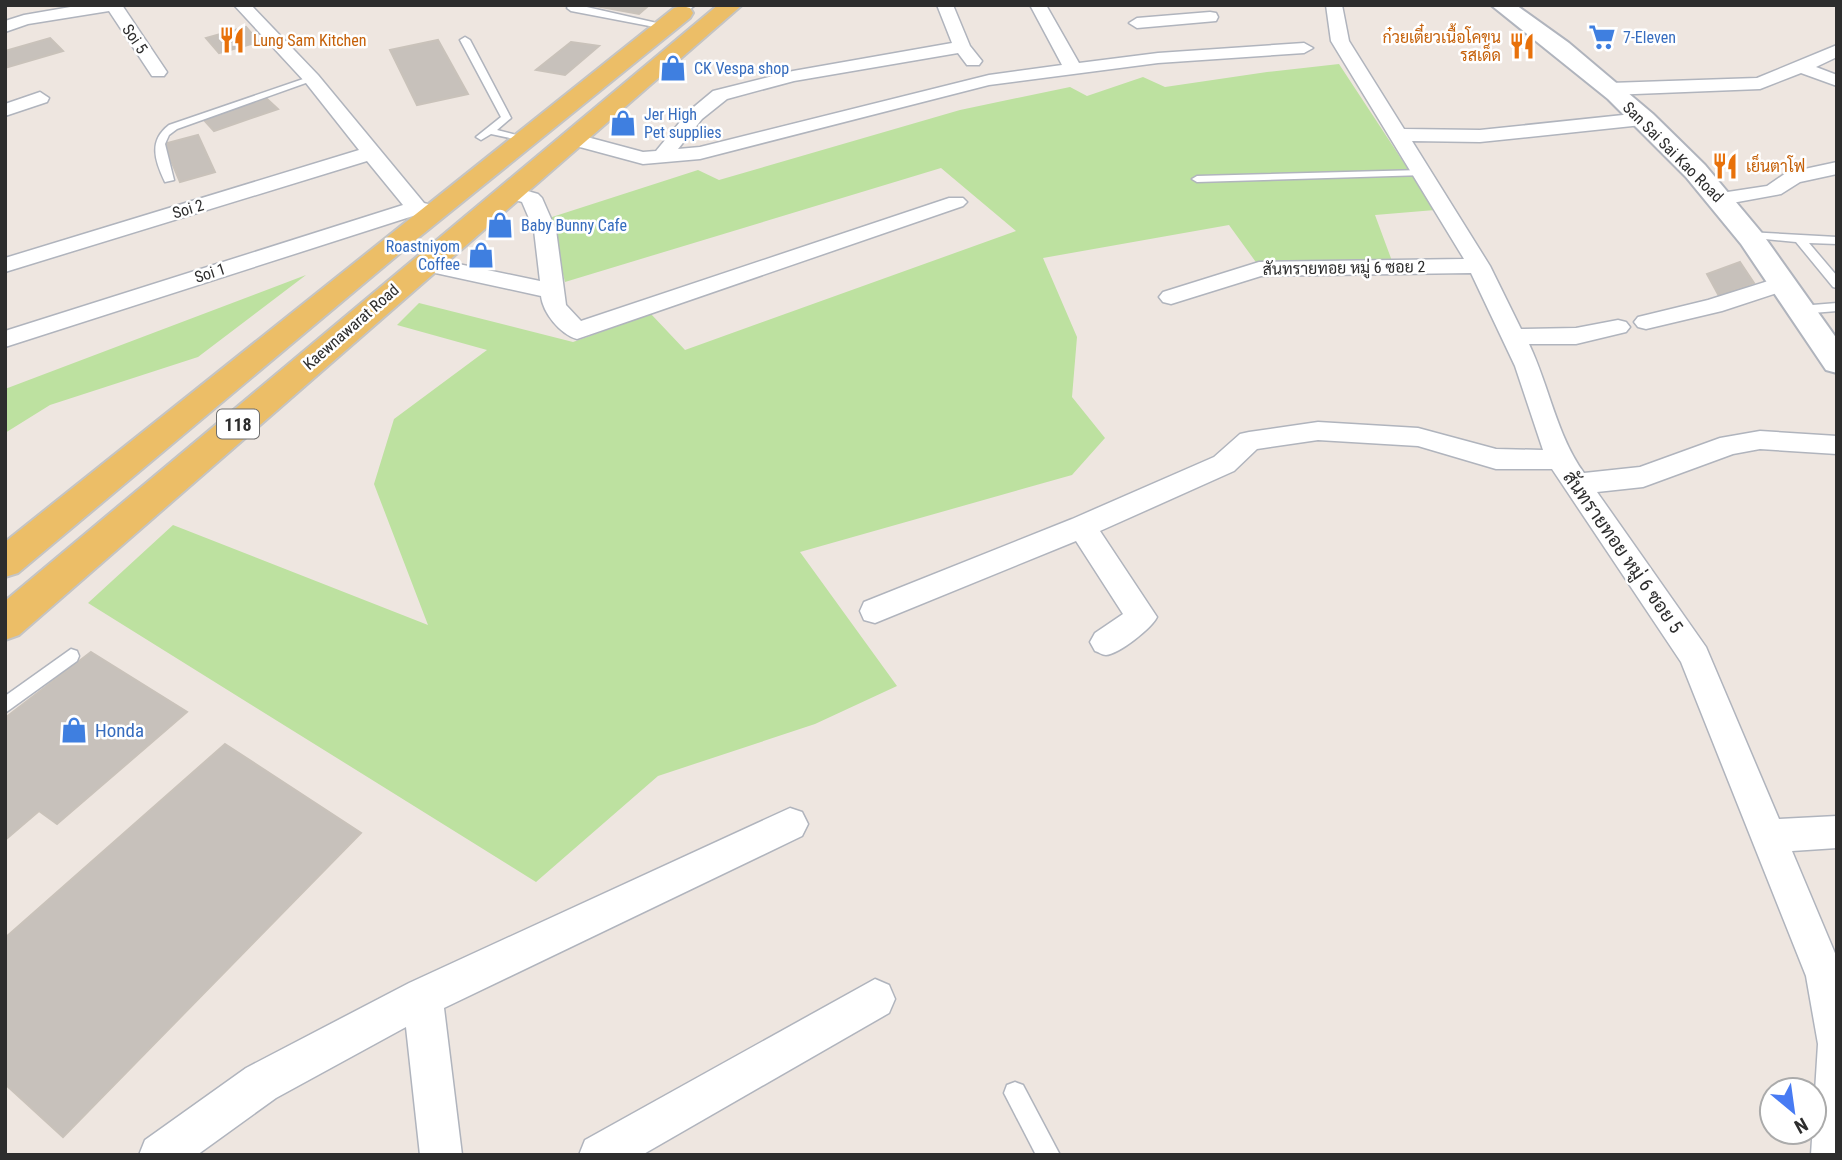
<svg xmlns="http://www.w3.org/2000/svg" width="1842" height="1160" viewBox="0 0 1842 1160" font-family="'Roboto Condensed',Sarabun,sans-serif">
  <rect width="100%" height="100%" fill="#eee6e0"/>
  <g fill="#bde1a0">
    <path d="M1339,64L1435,210L1375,215L1392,261L1258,265L1229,225L1043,258L1077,337L1072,397L1105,438L1072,475L800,552L897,686L815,724L658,776L536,882L88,603L173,525L428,625L374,484L394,419L487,350L397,325L419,303L573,342L651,314L685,350L1016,231L941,168L565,282L549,218L698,170L719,180L960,110L1070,87L1087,96L1143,77L1165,87L1267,72Z"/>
    <path d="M306,275L198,357L50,405L5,433V389Z"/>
  </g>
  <g fill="#c7c1bb" stroke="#c9c2ba" stroke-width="2">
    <path d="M590,5H643L648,6L639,14Z"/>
    <path d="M246,27L259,42L219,53L206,38Z"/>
    <path d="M50,38L63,51L5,68V51Z"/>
    <path d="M438,40L468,94L417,105L390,50Z"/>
    <path d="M571,42L599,46L565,75L536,70Z"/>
    <path d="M266,98L278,109L214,131L203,119Z"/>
    <path d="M198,135L215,172L180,182L164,144Z"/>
    <path d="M1740,262L1754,283L1719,296L1707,274Z"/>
    <path d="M91,652L187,712L57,824L39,811L5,840V718Z"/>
    <path d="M225,744L361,833L63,1137L5,1084V938Z"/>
  </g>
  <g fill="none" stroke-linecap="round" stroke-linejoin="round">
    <g stroke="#b0b4bd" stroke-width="3">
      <g id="lane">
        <path d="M569,5H578L670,26L665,29L571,11L567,8Z"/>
        <path d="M679,5H694V6L690,9Z"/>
        <path d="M465,37L470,40L511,118L497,130L528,138V142L491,134L481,140L476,137L501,117L460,40Z"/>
        <path d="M309,77L317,79L177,129L169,135L165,144L174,180L165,182C155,161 148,141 169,125Z"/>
        <path d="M1421,170L1426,173L1425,175L1197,182L1192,179L1197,176Z"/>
        <path d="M1748,232L1837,237V244L1809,243L1837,276V288L1833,287L1796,242L1744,237V233Z"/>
        <path d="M1837,303V311L1800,314L1794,310L1800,306Z"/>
        <path d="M71,649L77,651L79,656L77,661L5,713V696Z"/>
        <path d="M1015,1082L1023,1085L1060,1155H1036L1004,1093L1007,1085Z"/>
      </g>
    </g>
    <g stroke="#b0b4bd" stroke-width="3">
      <g id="street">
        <path d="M82,5H122L167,72L164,76H152L109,11L28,24L5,32V21L24,15Z"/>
        <path d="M234,5H251L318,75L424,203L441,208L444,213L441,218L433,219L416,215L5,347V331L403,205L367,161L5,272V258L359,150L306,83Z"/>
        <path d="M937,5H953L970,46L982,61L979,65H967L958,53L794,81L727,99L702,119L678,149L700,147L989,75L1062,65L1030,5H1046L1079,63L1158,53L1304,43L1313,48L1304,53L1158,63L989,85L700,159L643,164L565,143L562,139L572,133L643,152L656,151L689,111L713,91L793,71L952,43Z"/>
        <path d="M1326,5H1342L1349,41L1404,129L1480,130L1642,113L1652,119L1642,125L1480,142L1412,141L1490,266L1521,329L1576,328L1618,320L1626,322L1630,327L1626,332L1576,344H1529C1549,386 1557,436 1584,473L1640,467L1720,438L1760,431L1837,436V454L1760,449L1733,454L1643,487L1597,492L1706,647L1779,819L1837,816V848L1792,851L1837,958V1155H1811L1818,1044L1806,976L1681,662L1552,469H1496L1418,446L1318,440L1257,449L1234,471L1100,531L1157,617C1152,628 1119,654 1106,655C1102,655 1099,652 1095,651L1090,642L1095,633L1123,614L1076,541L875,623L864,620L860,611L864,602L1072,519L1214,457L1240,434L1249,432L1318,422L1418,428L1496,449L1543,450L1515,366L1471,273L1261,276L1171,304L1163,302L1159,297L1163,292L1259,262L1464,259L1331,41Z"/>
        <path d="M1210,12L1216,13L1218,17L1216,21L1137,28L1129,23L1137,18Z"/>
        <path d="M1837,45V57L1816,67L1837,75V86L1801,73L1760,89L1610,95L1601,89L1610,83L1757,78Z"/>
        <path d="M40,92L49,98L47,102L5,116V104Z"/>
        <path d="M1837,162V174L1800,182L1781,194L1721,205L1714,203L1710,199L1714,195L1721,193L1767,186L1786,173Z"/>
        <path d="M510,186L538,194L542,198L556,230L566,305L581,321L949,198H963L967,202L963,206L577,339C560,334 543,313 541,296L417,269L414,264L417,259L425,257L540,281L534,230L522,202L503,196L500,192L503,188Z"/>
        <path d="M1781,277L1789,279L1792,284L1789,289L1722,311L1646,329L1638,327L1634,322L1638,317L1708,300Z"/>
        <path d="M790,808L802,812L808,824L802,836L444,1008L462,1155H420L406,1027L276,1098L197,1155H139L145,1140L246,1068L409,983Z"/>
        <path d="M875,979L889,985L895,999L889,1013L642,1155H579L585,1140Z"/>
      </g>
    </g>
    <g stroke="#b0b4bd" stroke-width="4">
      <path id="secondary" d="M1491,5H1516L1569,43L1653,114L1705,165L1761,232L1837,339V373L1826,370L1741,244L1686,177L1608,99Z"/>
    </g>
    <g stroke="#c4c4c4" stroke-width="4">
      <g id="primary">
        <path d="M718,5H742L19,635L5,640V601Z"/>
        <path d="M682,6L690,8L693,13L690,18L418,238L18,573L5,577V542L674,8Z"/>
      </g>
    </g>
    <use href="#lane" fill="#fff" fill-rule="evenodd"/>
    <use href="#street" fill="#fff" fill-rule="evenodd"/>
    <use href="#secondary" fill="#fff" fill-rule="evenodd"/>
    <use href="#primary" fill="#ecbe67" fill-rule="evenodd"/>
  </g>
  <defs>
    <g id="supermarket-bare" transform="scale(2.1)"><path d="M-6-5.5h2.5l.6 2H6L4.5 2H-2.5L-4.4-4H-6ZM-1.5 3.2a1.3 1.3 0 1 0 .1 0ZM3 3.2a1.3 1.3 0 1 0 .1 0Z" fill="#3f7fe0" stroke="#fff" stroke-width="2.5" paint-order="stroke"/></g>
    <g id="restaurant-bare" transform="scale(2.1)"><path d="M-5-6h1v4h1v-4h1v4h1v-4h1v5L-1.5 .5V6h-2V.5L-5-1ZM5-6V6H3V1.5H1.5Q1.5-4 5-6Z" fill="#e8710a" stroke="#fff" stroke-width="2.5" paint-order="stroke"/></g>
    <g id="shop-bare" transform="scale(2.1)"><path d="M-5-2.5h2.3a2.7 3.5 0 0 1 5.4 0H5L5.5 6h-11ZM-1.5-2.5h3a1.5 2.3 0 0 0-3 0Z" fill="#3f7fe0" stroke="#fff" stroke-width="2.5" paint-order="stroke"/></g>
  </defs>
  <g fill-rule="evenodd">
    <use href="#supermarket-bare" x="1602" y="37"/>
    <use href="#restaurant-bare" x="232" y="40"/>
    <use href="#restaurant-bare" x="1522" y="46"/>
    <use href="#shop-bare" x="673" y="68"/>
    <use href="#shop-bare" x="623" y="123"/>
    <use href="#restaurant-bare" x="1725" y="166"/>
    <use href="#shop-bare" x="500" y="225"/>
    <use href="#shop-bare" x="481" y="255"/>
    <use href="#shop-bare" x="74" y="730"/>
  </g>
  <g text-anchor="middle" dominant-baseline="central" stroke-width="5" stroke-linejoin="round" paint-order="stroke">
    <g font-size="16" fill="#c56008" stroke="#fff" text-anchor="start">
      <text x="1501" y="37" text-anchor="end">ก๋วยเตี๋ยวเนื้อโคขุน<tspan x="1501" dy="18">รสเด็ด</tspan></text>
      <text x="253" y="40">Lung Sam Kitchen</text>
      <text x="1746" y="166">เย็นตาโฟ</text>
    </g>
    <g font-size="16" fill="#366cbe" stroke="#fff" text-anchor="start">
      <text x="1623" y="37">7-Eleven</text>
      <text x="694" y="68">CK Vespa shop</text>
      <text x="644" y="114">Jer High<tspan x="644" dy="18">Pet supplies</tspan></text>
      <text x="521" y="225">Baby Bunny Cafe</text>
      <text x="460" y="246" text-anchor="end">Roastniyom<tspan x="460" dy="18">Coffee</tspan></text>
    </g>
    <g font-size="16" fill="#2d2d2d" stroke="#fff">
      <text transform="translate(135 39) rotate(56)">Soi 5</text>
      <text transform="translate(1673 152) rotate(45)">San Sai Sai Kao Road</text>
      <text transform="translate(188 209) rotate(-17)">Soi 2</text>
      <text transform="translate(1344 268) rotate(-1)">สันทรายทอย หมู่ 6 ซอย 2</text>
      <text transform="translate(210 273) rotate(-18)">Soi 1</text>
      <text transform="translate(351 327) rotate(-41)">Kaewnawarat Road</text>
    </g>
    <rect fill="#fff" stroke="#6c6c6c" stroke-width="2" x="217" y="409.5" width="42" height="29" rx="5"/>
    <g font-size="18" font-weight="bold" fill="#2d2d2d">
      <text x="238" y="424">118</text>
    </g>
    <g font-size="19" fill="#2d2d2d" stroke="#fff">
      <text transform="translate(1623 552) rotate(55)">สันทรายทอย หมู่ 6 ซอย 5</text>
    </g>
    <g font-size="19" fill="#366cbe" stroke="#fff" text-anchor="start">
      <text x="95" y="730">Honda</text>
    </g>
  </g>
  <rect width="1842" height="1160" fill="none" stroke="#2d2d2d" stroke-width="14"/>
  <g transform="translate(1793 1111) rotate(151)"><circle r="33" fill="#ffffff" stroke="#ababab" stroke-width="2"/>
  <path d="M0-5L12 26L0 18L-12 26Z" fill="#487bf3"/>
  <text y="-10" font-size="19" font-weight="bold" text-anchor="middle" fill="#2d2d2d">N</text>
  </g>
</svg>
